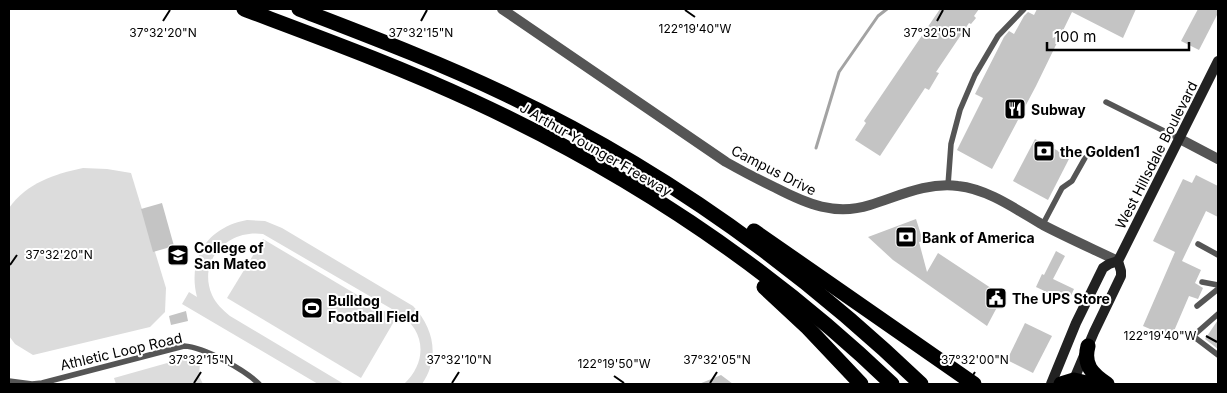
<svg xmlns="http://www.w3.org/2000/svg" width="1227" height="393" viewBox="0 0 1227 393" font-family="Inter,sans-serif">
  <rect width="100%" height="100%" fill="#fff"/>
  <g fill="#dcdcdc">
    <path d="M83,168L107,169L131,173L166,288L165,312L150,327L33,355L15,344L9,336V208C27,183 54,174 83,168Z"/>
    <path d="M247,220L265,221L282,228L413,306C434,328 440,358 422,384H404C428,361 426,330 397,312L263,234C228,229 197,260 212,295C216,304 223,310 230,316L344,384H318L182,304L189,292L197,297C187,258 208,227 247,220Z"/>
    <path d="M263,239L396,318L361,378L227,298Z"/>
    <path d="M185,358L200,362L199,376L203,384H116L114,378Z"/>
  </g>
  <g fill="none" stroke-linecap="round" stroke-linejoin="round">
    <path stroke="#a3a3a3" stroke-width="3" d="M816,148L839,72L878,16L887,9"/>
  </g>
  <g fill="#c4c4c4">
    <path d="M940,9H979L974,16L976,18L971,24L969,23L936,72L939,73L929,90L925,88L880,156L855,140L866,123L864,121Z"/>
    <path d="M1037,9H1136L1123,38L1072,12L1036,86L992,169L957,150L983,98L975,94L1004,37L1009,31L1014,34L1024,16L1028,12L1034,15Z"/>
    <path d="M1198,9H1218V13L1199,50L1181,41Z"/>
    <path d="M1035,139L1070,157L1048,200L1013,181Z"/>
    <path d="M1196,175L1218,186V217L1206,211L1182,261L1201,270L1195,283L1203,288L1198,299L1189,296L1171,338L1143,326L1175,252L1153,241L1183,179L1192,183Z"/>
    <path d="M162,203L174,246L153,252L141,209Z"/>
    <path d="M916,219L923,241L919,242L927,272L938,253L1003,296L987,326L893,260L868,237Z"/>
    <path d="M1056,251L1065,256L1053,279L1074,289L1068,302L1036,287L1042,274L1044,275Z"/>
    <path d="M186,311L188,321L171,325L169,316Z"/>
    <path d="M1218,320V349L1205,339Z"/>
    <path d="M1025,323L1052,336L1033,373L1007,360Z"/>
    <path d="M721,375L733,384H699Z"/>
  </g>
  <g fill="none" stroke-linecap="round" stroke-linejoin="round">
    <g stroke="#555" stroke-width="5.5">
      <path d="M1106,102L1180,139"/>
      <path d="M948,185L951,144L960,110L975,75L998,36L1024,9"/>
      <path d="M1043,224L1062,188L1072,181L1085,158"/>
      <path d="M1198,244L1218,255"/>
      <path d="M1202,282L1218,285"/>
      <path d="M1197,306L1218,289"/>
      <path d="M1218,314L1193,336L1218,355"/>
      <path d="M9,381L32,384L42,383L184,346C204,347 245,370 259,384"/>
    </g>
    <path stroke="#555" stroke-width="10" d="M502,9L726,162C742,171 759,180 776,188C807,204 835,216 870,205C899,196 927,182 958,186C988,189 1017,210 1043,225C1068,238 1093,249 1118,261"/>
    <path stroke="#555" stroke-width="10" d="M1180,139L1218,159"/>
    <g stroke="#222" stroke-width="10">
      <path d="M1051,384L1076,323L1103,268L1109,264L1118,261"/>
      <path d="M1072,384L1094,332L1121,276V271L1118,261L1218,61"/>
    </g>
    <g stroke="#000" stroke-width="15">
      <path d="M244,9C321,38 398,66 473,101C627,172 770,267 892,384"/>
      <path d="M299,9C369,36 438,62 505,94C659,167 798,266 921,384"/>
      <path d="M754,231L974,384"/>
      <path d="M764,287L808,328L861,384"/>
      <path d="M1088,346C1083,365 1092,374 1107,384"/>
      <path d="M1061,384L1074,380L1091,384"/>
    </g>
  </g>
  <path fill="none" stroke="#000" stroke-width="2" d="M685,10L695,17M163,21L170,10M421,21L427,10M937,21L943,10M10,265L17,255M1206,336L1217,342M614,376L624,383M194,383L201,372M452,383L459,372M710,383L717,372M968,383L975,372"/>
  <defs>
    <g id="restaurant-square" transform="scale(1.125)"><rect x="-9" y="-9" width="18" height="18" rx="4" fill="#000" stroke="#fff"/><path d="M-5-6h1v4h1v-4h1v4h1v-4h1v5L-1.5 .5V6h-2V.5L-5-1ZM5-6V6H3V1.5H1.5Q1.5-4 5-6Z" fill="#fff"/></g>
    <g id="bank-square" transform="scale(1.125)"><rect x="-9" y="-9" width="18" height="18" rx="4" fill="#000" stroke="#fff"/><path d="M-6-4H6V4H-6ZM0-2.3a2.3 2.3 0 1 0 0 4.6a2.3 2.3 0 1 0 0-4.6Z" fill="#fff"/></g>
    <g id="university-square" transform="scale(1.125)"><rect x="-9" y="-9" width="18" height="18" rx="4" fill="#000" stroke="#fff"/><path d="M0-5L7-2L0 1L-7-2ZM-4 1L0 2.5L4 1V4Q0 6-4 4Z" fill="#fff"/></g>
    <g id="civic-square" transform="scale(1.125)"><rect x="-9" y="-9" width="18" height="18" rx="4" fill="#000" stroke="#fff"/><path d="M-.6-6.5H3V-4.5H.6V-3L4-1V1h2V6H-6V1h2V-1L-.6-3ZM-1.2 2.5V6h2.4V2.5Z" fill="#fff"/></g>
    <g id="stadium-square" transform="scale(1.125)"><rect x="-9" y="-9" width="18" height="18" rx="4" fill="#000" stroke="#fff"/><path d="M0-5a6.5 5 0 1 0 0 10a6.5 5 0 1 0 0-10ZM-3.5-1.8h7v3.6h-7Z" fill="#fff"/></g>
  </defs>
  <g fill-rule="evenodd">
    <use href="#restaurant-square" x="1015" y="109"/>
    <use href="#bank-square" x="1044" y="151"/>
    <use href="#bank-square" x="906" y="237"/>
    <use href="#university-square" x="178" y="255"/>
    <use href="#civic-square" x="996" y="298"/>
    <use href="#stadium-square" x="312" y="308"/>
  </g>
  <g text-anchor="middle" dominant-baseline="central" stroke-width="4" stroke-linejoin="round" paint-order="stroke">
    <g font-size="14" font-weight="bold" fill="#000" stroke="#fff" text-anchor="start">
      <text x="1031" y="109">Subway</text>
      <text x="1060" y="151">the Golden1</text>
      <text x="922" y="237">Bank of America</text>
      <text x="194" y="247">College of<tspan x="194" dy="16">San Mateo</tspan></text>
      <text x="1012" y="298">The UPS Store</text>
      <text x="328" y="300">Bulldog<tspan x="328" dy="16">Football Field</tspan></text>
    </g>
    <g font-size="14" fill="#000" stroke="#fff">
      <text transform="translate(596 149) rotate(30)">J Arthur Younger Freeway</text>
      <text transform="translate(1156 155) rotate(-63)">West Hillsdale Boulevard</text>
      <text transform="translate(774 170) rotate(27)">Campus Drive</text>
      <text transform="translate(121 351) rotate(-13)">Athletic Loop Road</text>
    </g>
  </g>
  <g font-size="12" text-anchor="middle" fill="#000" stroke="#fff" stroke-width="4" stroke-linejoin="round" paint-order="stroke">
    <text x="695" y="33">122°19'40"W</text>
    <text x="163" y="37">37°32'20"N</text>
    <text x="421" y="37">37°32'15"N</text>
    <text x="937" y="37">37°32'05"N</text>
    <text x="59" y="259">37°32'20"N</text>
    <text x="1160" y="340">122°19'40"W</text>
    <text x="201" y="364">37°32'15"N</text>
    <text x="459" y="364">37°32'10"N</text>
    <text x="717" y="364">37°32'05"N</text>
    <text x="975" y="364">37°32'00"N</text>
    <text x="614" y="368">122°19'50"W</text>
  </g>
  <rect width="1227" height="393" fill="none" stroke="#000000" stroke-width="20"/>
  <path d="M1047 42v8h142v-8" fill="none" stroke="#000000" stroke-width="2.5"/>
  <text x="1054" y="42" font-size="15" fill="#000000" stroke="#ffffff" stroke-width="4" paint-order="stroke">100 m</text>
</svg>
